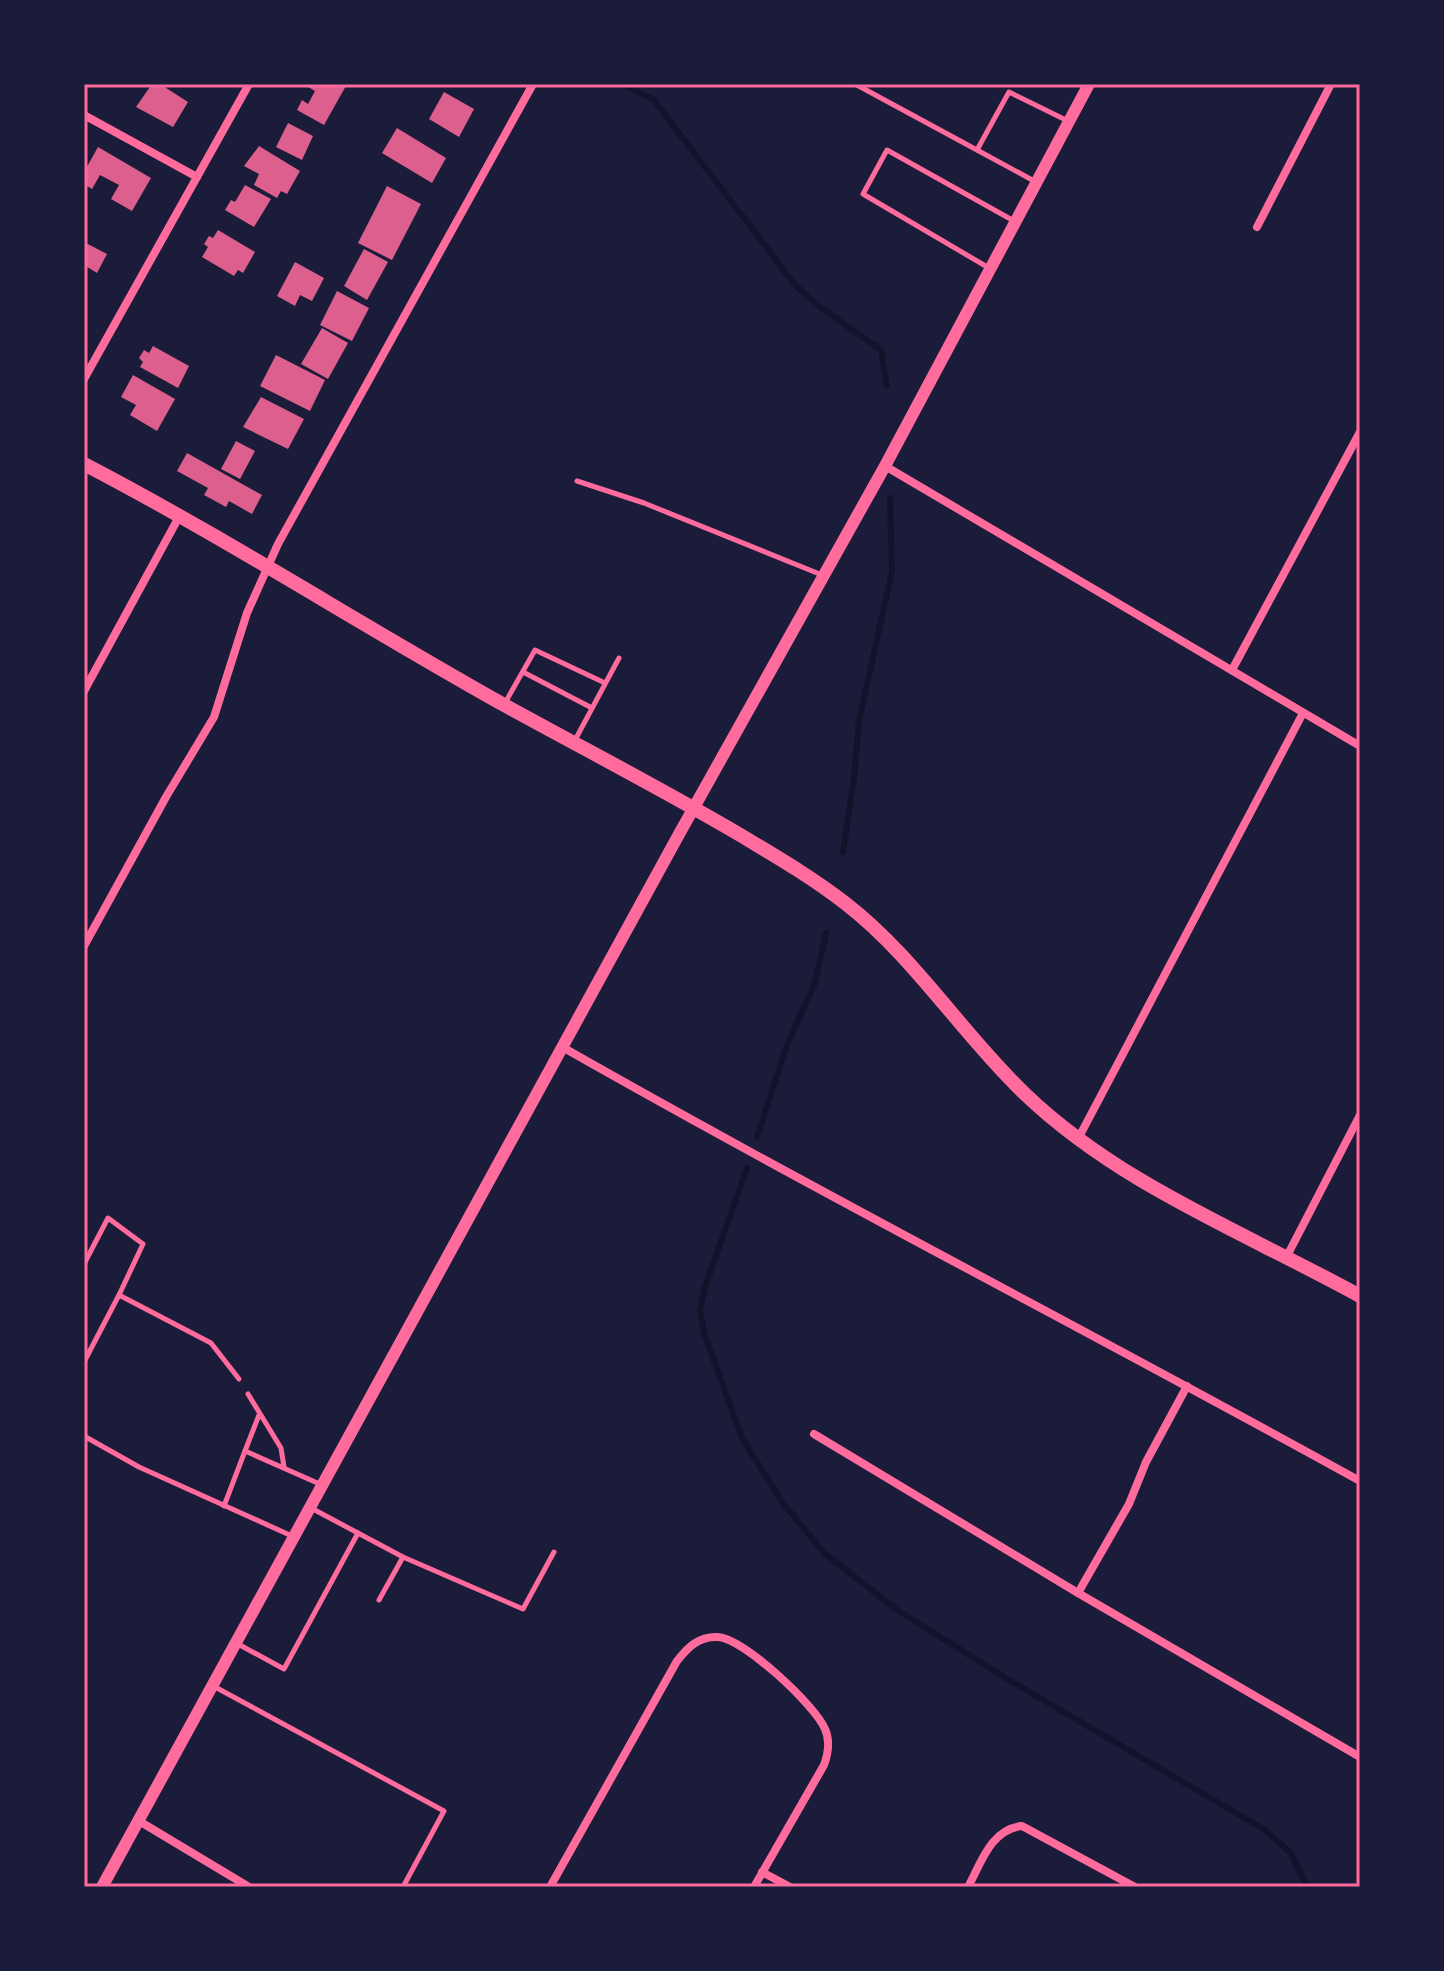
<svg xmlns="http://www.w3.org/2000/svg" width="1444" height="1971" viewBox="0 0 1444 1971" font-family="'Fira Sans Condensed',sans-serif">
  <rect width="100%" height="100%" fill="#1b1b3a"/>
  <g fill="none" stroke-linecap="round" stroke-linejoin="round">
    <g stroke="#12122b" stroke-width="6">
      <path d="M623,84L654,100L795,285L816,304L881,350L887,386"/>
      <path d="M843,852L854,778L859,721L892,571L890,498"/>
      <path d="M757,1137L787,1045L815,983L826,933"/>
      <path d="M747,1168L705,1287L700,1310L704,1333L742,1438L782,1502L825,1554L899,1611L1009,1680L1265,1830L1291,1853L1307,1887"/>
    </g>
  </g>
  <g fill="#dd5f8e">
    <path d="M152,84H160L188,102L173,127L136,107Z"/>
    <path d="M303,84H347L324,125L297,110L302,100L308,104L315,91Z"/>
    <path d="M444,92L474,109L459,137L429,119Z"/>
    <path d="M288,123L313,136L302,160L276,147Z"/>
    <path d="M397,128L446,158L432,183L382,153Z"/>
    <path d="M259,146L300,171L287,194L281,191L277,198L254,185L259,174L244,166Z"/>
    <path d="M98,147L151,178L132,211L111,199L119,185L100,175L92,189L84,184V172Z"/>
    <path d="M245,185L271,199L254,227L225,210L231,200L235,202Z"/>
    <path d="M387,186L421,204L392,260L358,243Z"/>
    <path d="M218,230L255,252L243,273L238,270L234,276L202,257L208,247L204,244L209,236L213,238Z"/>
    <path d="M84,242L107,254L97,273L84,265Z"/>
    <path d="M364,249L388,262L367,300L344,286Z"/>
    <path d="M295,262L324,278L312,301L300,295L295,306L277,296Z"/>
    <path d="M337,291L369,308L352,341L320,325Z"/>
    <path d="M322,328L348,343L328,379L301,364Z"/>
    <path d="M153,346L189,366L178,388L140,367L143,362L139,358L144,350L149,353Z"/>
    <path d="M276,355L325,380L310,411L260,386Z"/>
    <path d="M133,375L175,399L157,431L130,415L136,405L121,397Z"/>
    <path d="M261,397L304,419L288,449L243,427Z"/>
    <path d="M236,441L255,451L240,479L221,469Z"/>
    <path d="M187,453L262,495L252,514L229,501L226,507L204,495L208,488L177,471Z"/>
  </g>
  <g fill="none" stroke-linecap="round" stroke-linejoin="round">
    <g stroke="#ff6b9d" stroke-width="5">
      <path d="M855,84L977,150L1009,92L1068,121"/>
      <path d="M977,150L1036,182"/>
      <path d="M989,268L863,194L887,150L1014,221"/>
      <path d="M577,481L644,503L822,575"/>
      <path d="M523,672L592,708"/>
      <path d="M505,703L535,650L605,683"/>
      <path d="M574,742L619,658"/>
      <path d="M84,1264L108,1218L143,1244L119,1295"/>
      <path d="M84,1362L119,1295L211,1343L239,1379"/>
      <path d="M248,1394L281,1448L284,1467"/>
      <path d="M84,1436L139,1467L292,1536"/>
      <path d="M245,1451L259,1415"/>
      <path d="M224,1506L245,1451L322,1485"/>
      <path d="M311,1508L403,1557L523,1609L554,1552"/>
      <path d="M379,1600L403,1557"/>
      <path d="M238,1644L284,1669L358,1533"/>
      <path d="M215,1687L444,1811L403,1887"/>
    </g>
    <g stroke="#ff6b9d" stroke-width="8">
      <path d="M84,115L197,177"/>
      <path d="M1257,227L1331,84"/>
      <path d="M84,379L249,84"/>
      <path d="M885,466L1360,746"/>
      <path d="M1232,670L1360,432"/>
      <path d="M84,691L180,515"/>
      <path d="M84,946L166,797L214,717L247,613L278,544L533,84"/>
      <path d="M564,1048C826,1197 1096,1335 1360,1481"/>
      <path d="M1078,1139L1303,713"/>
      <path d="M1287,1256L1360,1115"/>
      <path d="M814,1434L1078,1593L1360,1757"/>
      <path d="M1078,1593L1129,1504L1146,1462L1187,1386"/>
      <path d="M139,1821L249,1887"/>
      <path d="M762,1872L790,1887"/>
      <path d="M550,1887L677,1661C688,1647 699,1636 718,1637C743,1638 815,1705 825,1729C830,1740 828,1754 824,1765L754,1887"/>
      <path d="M968,1887C981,1863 991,1829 1022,1826L1135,1887"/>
    </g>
    <path stroke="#ff6b9d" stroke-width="12" d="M102,1887L678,836L885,466L1089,84"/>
    <path stroke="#ff6b9d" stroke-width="14" d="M84,464C228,539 364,627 506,706C584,749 664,790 742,836C777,857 813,878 845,903C914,956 962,1034 1025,1094C1120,1185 1246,1233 1360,1296"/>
  </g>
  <rect width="1444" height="1971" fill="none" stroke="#1b1b3a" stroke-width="172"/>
  <rect x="86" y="86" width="1272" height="1799" fill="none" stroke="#ff6b9d" stroke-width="3"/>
</svg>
